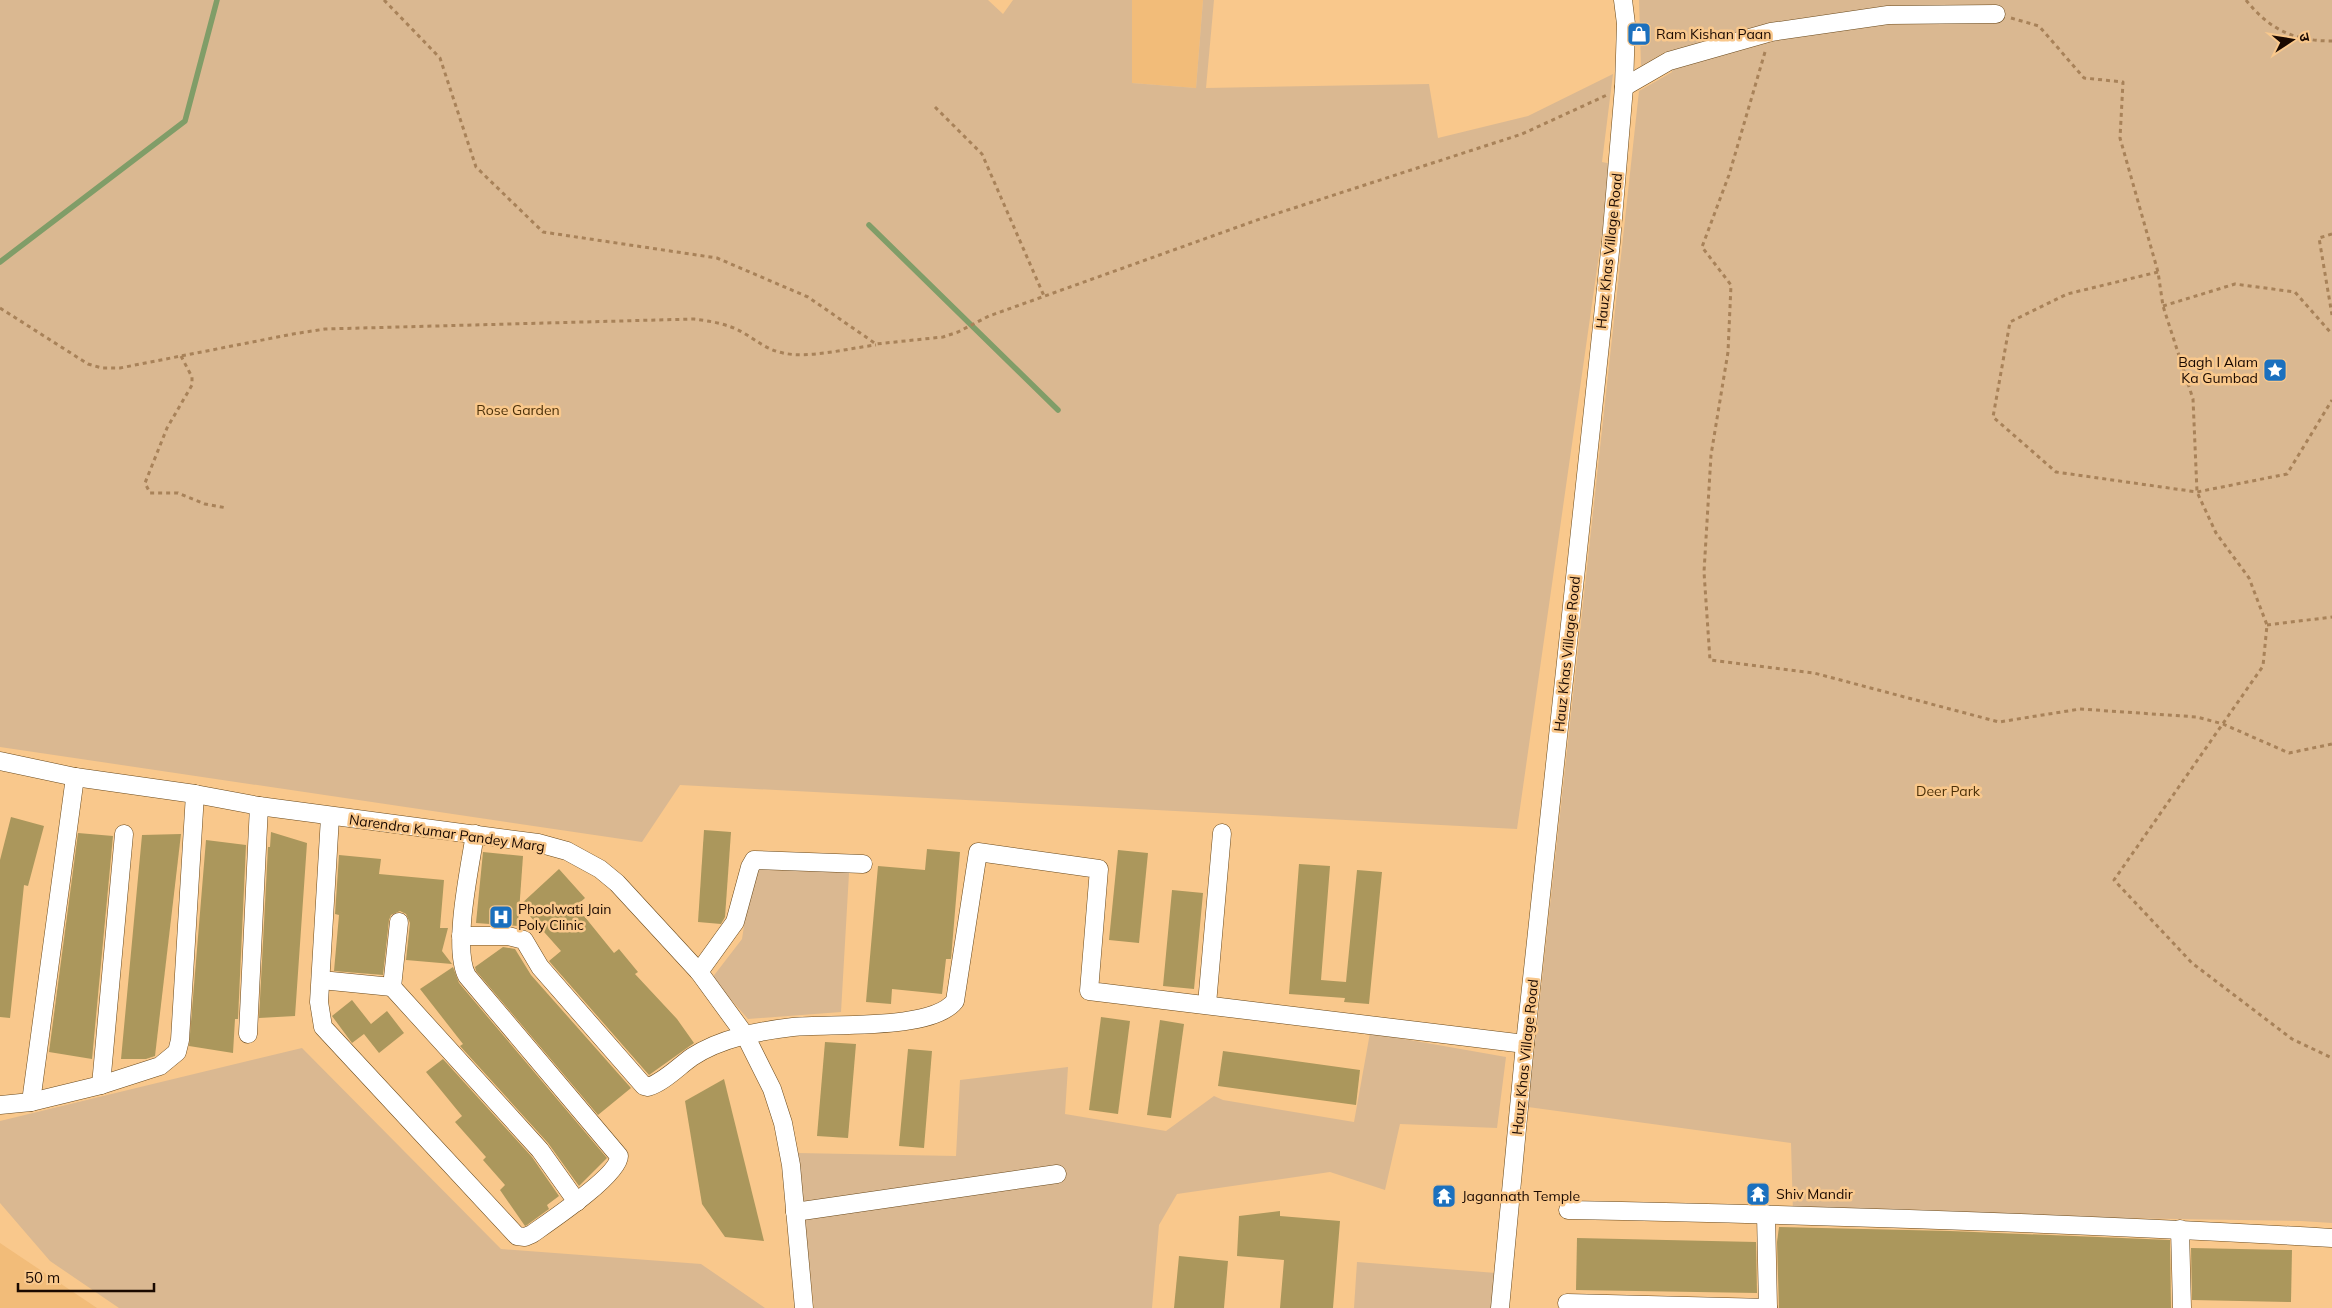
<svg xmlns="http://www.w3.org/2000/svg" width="2332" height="1308" viewBox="0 0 2332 1308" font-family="Mulish,'Noto Sans Devanagari',sans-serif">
  <rect width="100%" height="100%" fill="#f9c88c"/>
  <g fill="#f2bc79">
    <path d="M1132,0H1203L1196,88L1132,83Z"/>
    <path d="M0,1243L97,1308H0Z"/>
  </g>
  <g fill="#dab891">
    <path d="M0,0H988L1003,14L1013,0H1132V83L1196,88L1203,0H1214L1206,88L1429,84L1438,138L1528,116L1613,74L1602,162L1612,164L1517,829L680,785L642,842L0,747Z"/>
    <path d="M1639,0H2332V1223L2301,1221L1793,1213L1791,1143L1528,1107L1639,91L1672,72L1665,52L1641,66Z"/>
    <path d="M755,855L850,856L841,1012L748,1019L712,978L742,939Z"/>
    <path d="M1370,1033L1506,1057L1497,1128L1400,1124L1385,1190L1330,1172L1177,1194L1159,1225L1152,1308H814L797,1153L956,1156L960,1080L1068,1067L1065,1114L1166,1131L1214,1096L1223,1100L1354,1122Z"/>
    <path d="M302,1048L501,1249L701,1264L765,1308H119L50,1261L0,1203V1121Z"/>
    <path d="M1357,1262L1496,1273L1493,1308H1354Z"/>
  </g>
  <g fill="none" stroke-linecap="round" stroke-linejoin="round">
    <g stroke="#809d68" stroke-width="5.5">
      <path d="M869,225L1058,410"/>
      <path d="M0,262L185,121L217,0"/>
    </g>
  </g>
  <g fill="#ab975c">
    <path d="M11,817L44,826L28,886L24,885L10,1018L0,1017V860Z"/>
    <path d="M704,830L731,832L725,917L721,924L698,922Z"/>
    <path d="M271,832L307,843L295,1016L259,1018L268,847H270Z"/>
    <path d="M78,833L113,836L92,1059L49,1052Z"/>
    <path d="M181,834L155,1056L146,1059H121L142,835Z"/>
    <path d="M206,840L246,845L238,1019H235L233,1053L189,1046Z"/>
    <path d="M927,849L960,852L951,959H946L942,994L892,989L891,1004L866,1002L878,866L925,870Z"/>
    <path d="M1118,850L1148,853L1139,943L1109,940Z"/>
    <path d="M483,852L523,856L518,926L476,923Z"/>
    <path d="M339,855L381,859L379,874L444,880L440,928H448L442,951L452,964L406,960L410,923L406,914L400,911L391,915L389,920L383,975L334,971L339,915L335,914Z"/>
    <path d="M1299,864L1330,866L1321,980L1346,982L1357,870L1382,872L1369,1004L1344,1002L1345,998L1289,994Z"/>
    <path d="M559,869L585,898L576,906L614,953L619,949L638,972L635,974L677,1019L694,1043L649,1075L549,961L561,951L520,905Z"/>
    <path d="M1172,890L1203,893L1194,989L1163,986Z"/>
    <path d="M503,947L515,949L531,975L631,1088L598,1115L476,971L475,967Z"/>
    <path d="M453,967L459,983L607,1158L579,1186L548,1143L460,1046L463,1044L420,989Z"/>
    <path d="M352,1000L371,1024L387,1011L404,1033L379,1053L364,1034L352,1043L332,1016Z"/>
    <path d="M1101,1017L1130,1021L1118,1114L1089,1110Z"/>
    <path d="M1160,1020L1184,1024L1171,1118L1147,1115Z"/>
    <path d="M825,1042L856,1044L848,1138L817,1136Z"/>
    <path d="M908,1049L932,1051L924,1148L899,1146Z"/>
    <path d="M1223,1051L1360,1070L1356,1105L1218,1086Z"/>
    <path d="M443,1059L532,1157L559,1196L547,1205L549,1209L527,1225L525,1226L500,1190L505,1185L483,1160L486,1157L455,1122L462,1116L426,1072Z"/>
    <path d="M724,1079L764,1241L725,1237L702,1204L685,1101Z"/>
    <path d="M1280,1211V1216L1340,1221L1333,1308H1280L1284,1260L1237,1256L1239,1216Z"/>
    <path d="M1779,1227L1950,1231L2170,1240L2171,1308H1779L1777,1242Z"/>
    <path d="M1577,1238L1756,1242L1757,1293L1576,1290Z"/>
    <path d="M2191,1248L2292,1250L2291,1302L2192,1300Z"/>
    <path d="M1179,1256L1228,1261L1224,1308H1174Z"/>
  </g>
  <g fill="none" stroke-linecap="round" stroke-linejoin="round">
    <g stroke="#6a491b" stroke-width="19">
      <g id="minor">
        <path d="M1624,87L1669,61L1771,32L1888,15L1996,14"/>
        <path d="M0,761L75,777L195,794L259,806L538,843L567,851L600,869L617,883L699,972L745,1035L772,1089L783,1123L791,1165L804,1308"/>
        <path d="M330,817L319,1002L323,1027L517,1236L525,1237L532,1234C549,1222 619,1175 619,1156L467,976C452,948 470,867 475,834"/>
        <path d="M461,936H508L524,940L540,967L644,1086L648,1087C664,1082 678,1067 692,1057C721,1038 759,1031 793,1027C831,1023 932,1031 955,1001L978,852L1099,869L1089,991L1525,1044"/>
        <path d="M699,972L735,922L750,867L754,860L863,864"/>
        <path d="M321,980L392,987L399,922"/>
        <path d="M392,987L540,1150L577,1202"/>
        <path d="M1207,1004L1222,833"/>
        <path d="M248,1034L259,806"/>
        <path d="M101,1085L124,834"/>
        <path d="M31,1102L101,1085L160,1066L177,1052L180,1040L195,794"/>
        <path d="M0,1105L31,1102L75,777"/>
        <path d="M1568,1210C1823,1215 2078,1223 2332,1238"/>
        <path d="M795,1212L1057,1174"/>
        <path d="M1766,1214L1768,1308"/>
        <path d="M2180,1229L2182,1308"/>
        <path d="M1567,1303L1768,1308"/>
        <path d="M1500,1308L1525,1044L1611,242L1624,87L1626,24L1623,0"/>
      </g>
    </g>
    <g stroke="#a88259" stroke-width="3" stroke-dasharray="4 4" stroke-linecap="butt">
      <path d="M384,0L440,58L476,167L543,232L717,258L808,297L876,344L943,337L958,332L989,316L1260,219L1522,134L1607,95"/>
      <path d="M2246,0C2270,30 2294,41 2332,41"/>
      <path d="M2011,18L2039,26L2084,78L2123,82L2120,138L2158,272L2163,306L2193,399L2197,492L2216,533L2249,578L2267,625L2263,666L2114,880L2192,963L2292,1039L2332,1058"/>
      <path d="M1765,52L1729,175L1702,247L1731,285L1728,352L1711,455L1704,572L1710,660L1814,673L1999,722L2080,709L2197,717L2223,724L2289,753L2332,744"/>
      <path d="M935,107L982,154L1044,296"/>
      <path d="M2332,234L2319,238L2332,315"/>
      <path d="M2158,272L2067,294L2010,322L1993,417L2056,472L2197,492L2287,474L2332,400"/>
      <path d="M2163,306L2235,284L2295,292L2332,334"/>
      <path d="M0,308L88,364L102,368H120L293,334L325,329L694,319C710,321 728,324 742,332C756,340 767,350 783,353C809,359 849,348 876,345"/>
      <path d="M181,356L192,377V385L167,428L145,483L150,493H178L205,504L227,508"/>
      <path d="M2267,625L2332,617"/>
    </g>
    <use href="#minor" stroke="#fff" stroke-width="18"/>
  </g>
  <defs>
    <g id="shop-square" transform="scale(1.25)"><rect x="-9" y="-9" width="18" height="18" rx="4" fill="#1b70be" stroke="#f9c88c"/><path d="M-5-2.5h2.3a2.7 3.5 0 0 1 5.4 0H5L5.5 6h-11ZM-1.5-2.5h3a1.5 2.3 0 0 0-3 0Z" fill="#fff"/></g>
    <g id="sight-square" transform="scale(1.25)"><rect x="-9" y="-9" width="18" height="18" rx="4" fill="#1b70be" stroke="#f9c88c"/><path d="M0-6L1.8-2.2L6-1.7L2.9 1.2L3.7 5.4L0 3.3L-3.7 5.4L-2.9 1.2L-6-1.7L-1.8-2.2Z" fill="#fff"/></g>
    <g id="hospital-square" transform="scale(1.25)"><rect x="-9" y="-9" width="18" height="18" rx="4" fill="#1b70be" stroke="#f9c88c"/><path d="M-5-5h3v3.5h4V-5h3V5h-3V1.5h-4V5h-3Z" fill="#fff"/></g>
    <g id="temple-square" transform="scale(1.25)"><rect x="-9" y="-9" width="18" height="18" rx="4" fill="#1b70be" stroke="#f9c88c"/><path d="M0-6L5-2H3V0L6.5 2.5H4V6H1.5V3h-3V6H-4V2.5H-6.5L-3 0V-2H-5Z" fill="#fff"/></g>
  </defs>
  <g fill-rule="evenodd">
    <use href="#shop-square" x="1639" y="34"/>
    <use href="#sight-square" x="2275" y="370"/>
    <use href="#hospital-square" x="501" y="917"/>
    <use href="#temple-square" x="1758" y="1194"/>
    <use href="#temple-square" x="1444" y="1196"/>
  </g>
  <g text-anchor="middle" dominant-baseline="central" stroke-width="5" stroke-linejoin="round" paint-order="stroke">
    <g font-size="14" fill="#1a0900" stroke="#f9c88c" text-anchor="start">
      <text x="1656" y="34">Ram Kishan Paan</text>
      <text x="2258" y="362" text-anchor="end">Bagh I Alam<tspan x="2258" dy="16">Ka Gumbad</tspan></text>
      <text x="518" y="909">Phoolwati Jain<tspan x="518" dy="16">Poly Clinic</tspan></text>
      <text x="1776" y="1194">Shiv Mandir</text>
      <text x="1462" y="1196">Jagannath Temple</text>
    </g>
    <g font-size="14" fill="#1a0900" stroke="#f9c88c">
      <text transform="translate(1609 251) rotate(-84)">Hauz Khas Village Road</text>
      <text transform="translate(1567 654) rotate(-84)">Hauz Khas Village Road</text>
      <text transform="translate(447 833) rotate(8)">Narendra Kumar Pandey Marg</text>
      <text transform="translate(1525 1057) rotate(-84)">Hauz Khas Village Road</text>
    </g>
    <g font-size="14" fill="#4d3109" stroke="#f9c88c">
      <text x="518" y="410">Rose Garden</text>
      <text x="1948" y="791">Deer Park</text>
    </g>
  </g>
  <g transform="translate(2292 40) rotate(78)" stroke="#f9c88c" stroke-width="4" paint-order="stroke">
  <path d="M0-4L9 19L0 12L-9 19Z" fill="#1a0900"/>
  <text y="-8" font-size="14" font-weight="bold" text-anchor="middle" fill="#1a0900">उ</text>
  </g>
  <path d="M18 1283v8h136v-8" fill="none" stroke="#1a0900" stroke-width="2.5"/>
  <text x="25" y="1283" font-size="15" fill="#1a0900" stroke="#f9c88c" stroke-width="4" paint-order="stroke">50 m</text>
</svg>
